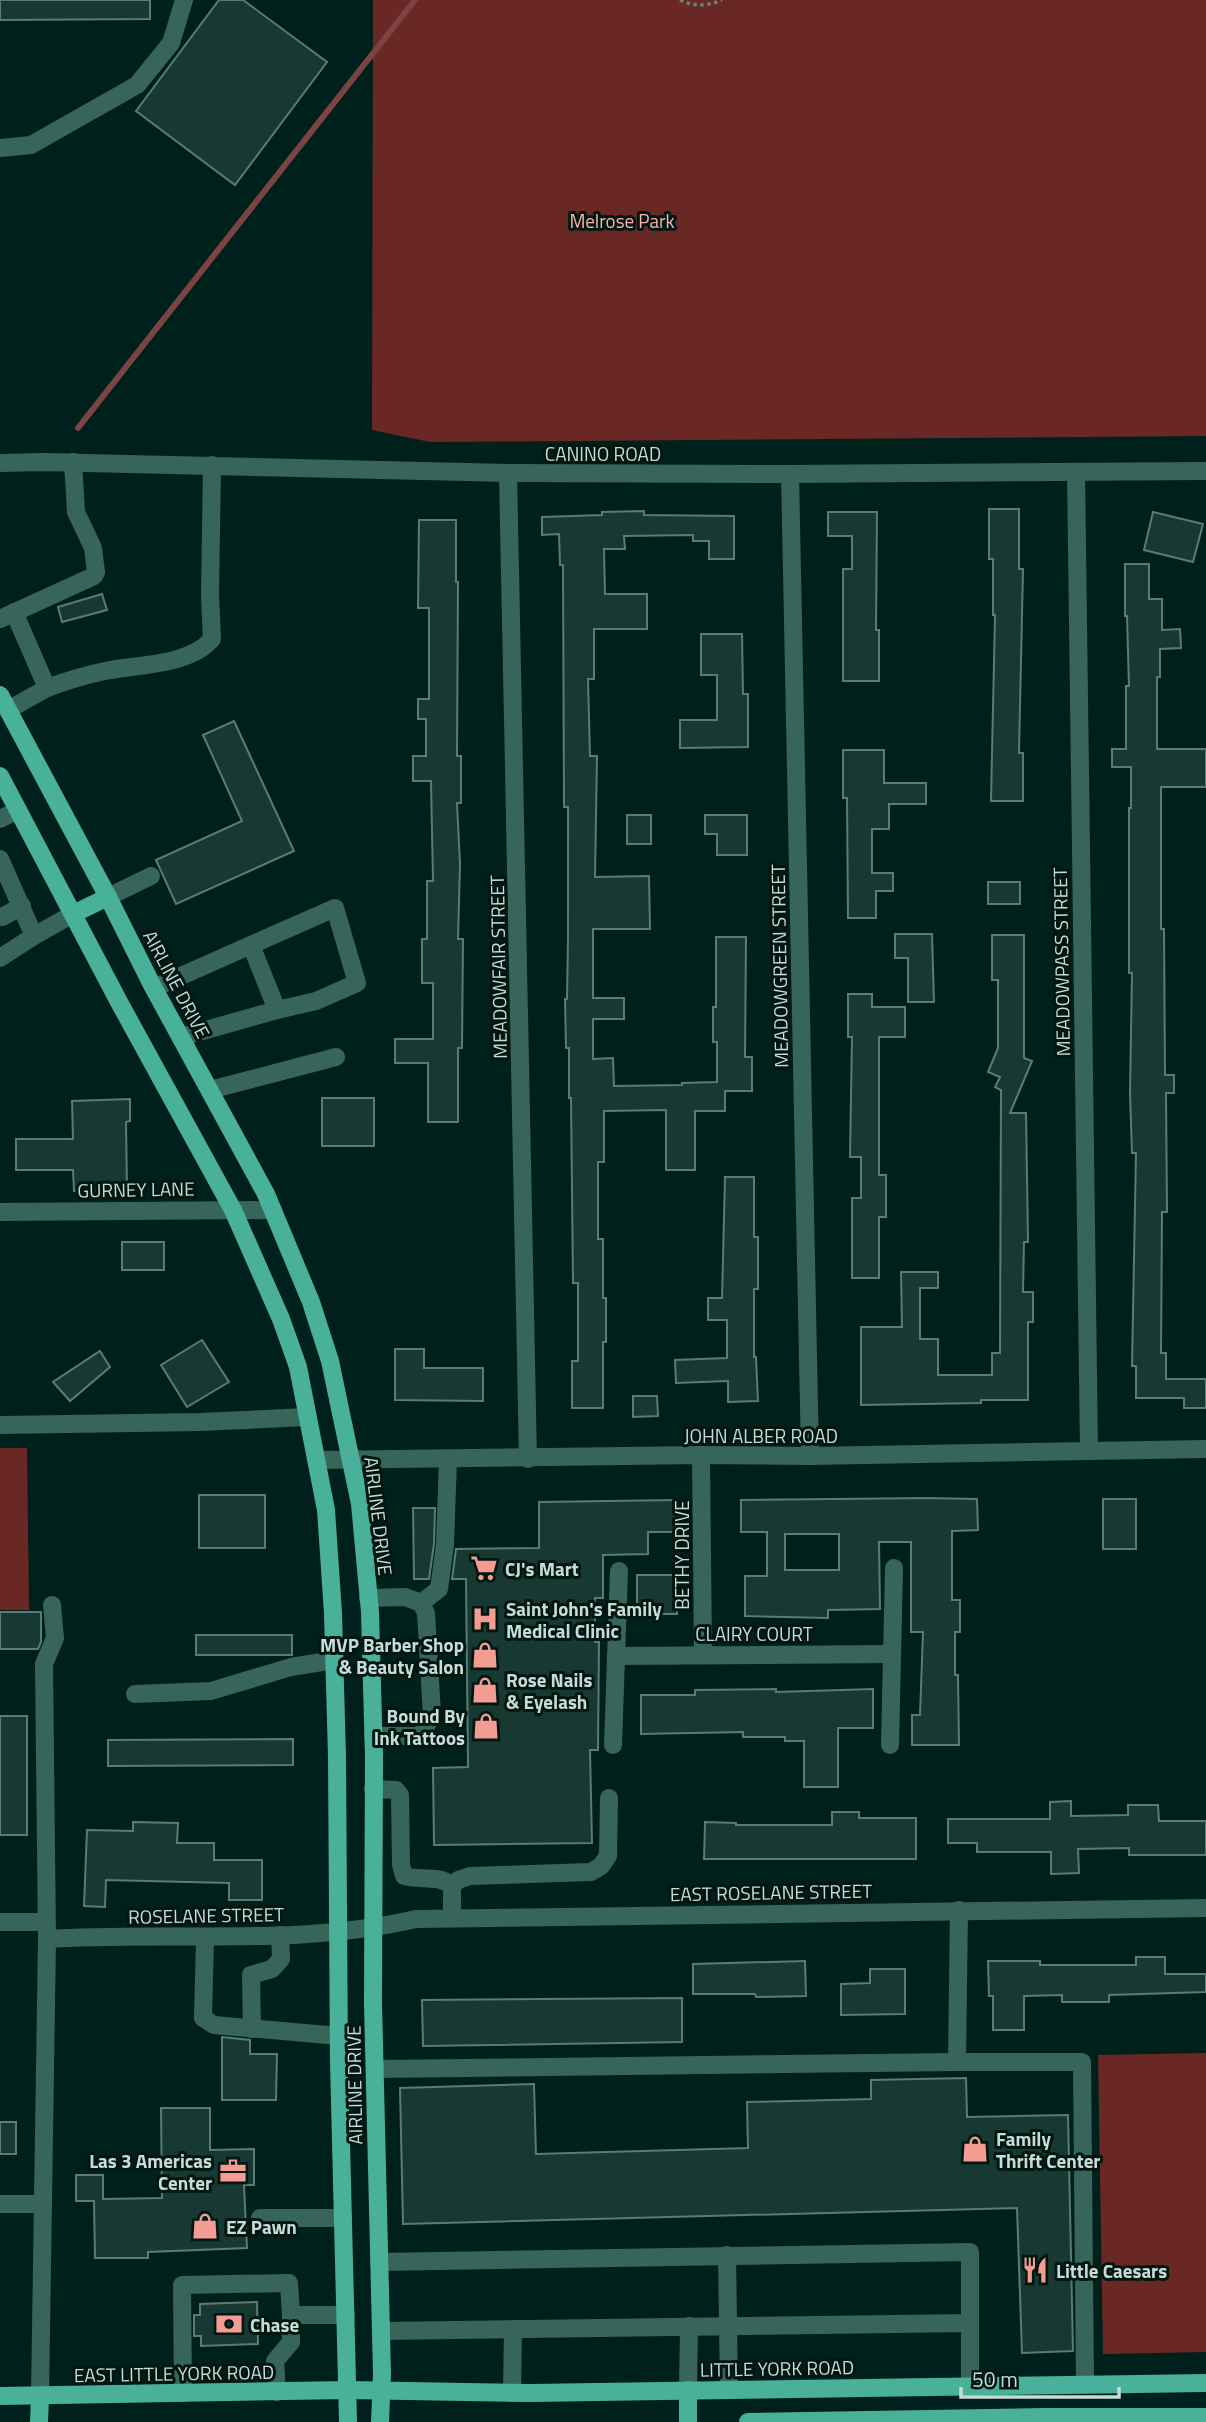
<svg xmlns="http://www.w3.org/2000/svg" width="1206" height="2422" viewBox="0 0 1206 2422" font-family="'Titillium Web',sans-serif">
  <rect width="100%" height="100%" fill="#00211b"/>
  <g fill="#692823">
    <path d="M373,0H1206V436L430,442L372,430Z"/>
    <path d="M0,1448H27L29,1610H0Z"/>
    <path d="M1206,2053V2352L1103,2354L1098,2055Z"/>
  </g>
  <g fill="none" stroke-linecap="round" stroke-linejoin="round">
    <path stroke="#7b4344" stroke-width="6" d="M78,428L415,0"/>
  </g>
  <g fill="#173931" stroke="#597c73" stroke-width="2" fill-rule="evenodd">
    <path d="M0,0H150V19L0,20Z"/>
    <path d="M219,0H243L327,62L235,185L136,111Z"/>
    <path d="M989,509H1019V569H1023L1019,753H1023V801H991L995,615H993V559H989Z"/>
    <path d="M644,511V515L734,516V559H709V541H693V535L624,536L625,549H604L605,594H647V629H594V679H588L590,756H597L595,877L649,876L650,929H593V998H624V1019H593V1059L613,1058L614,1086L682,1085V1083L717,1082V1042H713V1007H716V937H746L745,1057H752V1091H725V1111H695V1170H666V1110L604,1111V1162H598V1239H603V1298H606V1342H603V1408H572V1361H578V1283H573L571,1098H569V1048H566L565,999H567L568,937V807H564L563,565H560L559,534L542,535V517L602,515V512Z"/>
    <path d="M828,512H877L876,630H879V681H843V569H852V536H828Z"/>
    <path d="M1153,512L1203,524L1193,562L1144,550Z"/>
    <path d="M419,520H456V582H458L457,756H461V803H457L460,864L458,939H463L462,1048H458V1122H428V1063H395V1039H433V983H422V939H427V881H433L431,781H413V756H426V719H418V699H429V608H418Z"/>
    <path d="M1125,564H1149V599H1162V630L1180,629L1181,648L1160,649V677H1157V749H1206V787H1161V929H1164L1165,1075H1174V1093H1166L1167,1212H1162L1161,1353H1166V1379H1206V1408H1184V1398H1136V1366H1132L1136,1153H1132L1130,1093L1132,973H1129V808H1131V767H1112V749H1126V686H1129L1127,616H1125Z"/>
    <path d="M102,594L107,610L62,622L58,607Z"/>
    <path d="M701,634H742L743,694H748V747L680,748V720H717V675H701Z"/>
    <path d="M234,721L294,851L176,904L156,860L242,821L203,735Z"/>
    <path d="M843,750H884V783H926V804H889V829H872V873H893V891H876V918H848L847,798H843Z"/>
    <rect x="627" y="815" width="24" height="29"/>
    <path d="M705,815H747V855H717V834H705Z"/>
    <rect x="988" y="882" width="32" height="22"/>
    <path d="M895,934H932L934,1002H908V958H895Z"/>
    <path d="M992,935H1024V1058L1032,1061L1010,1113H1026L1028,1242H1024L1023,1292H1033V1322H1028V1400H981V1403L861,1405V1327H902L901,1272H938V1288H920V1339H938V1375H992V1353H1000L1001,1090L995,1087L1000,1077L988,1072L998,1048V980H992Z"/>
    <path d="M848,994H872V1007H905V1037H879V1175H886V1217H879V1278H852V1198H861V1157H850L852,1037H848Z"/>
    <rect x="322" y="1098" width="52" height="48"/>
    <path d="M130,1099V1121L126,1122L127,1190L74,1191L73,1170H16V1139H73L72,1101Z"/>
    <path d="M725,1177H754V1237H758V1289H754V1357H756L758,1401L728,1402V1381L676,1383L675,1360L727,1358V1320H708V1298H722Z"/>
    <rect x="122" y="1242" width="42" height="28"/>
    <path d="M202,1340L229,1382L187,1407L161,1365Z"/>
    <path d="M395,1349H424V1368H483V1401L395,1400Z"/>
    <path d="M100,1351L110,1367L70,1401L53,1382Z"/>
    <path d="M633,1396H657L658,1416L633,1417Z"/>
    <rect x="199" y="1495" width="66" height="53"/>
    <path d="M929,1498L977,1499L978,1530L952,1531V1600H960V1632H955V1675H958L959,1745H912V1715H920L923,1632H911V1542H879L880,1609L828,1610V1618L745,1616V1576H767V1532H741V1500ZM785,1534H839V1570H785Z"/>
    <rect x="1103" y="1499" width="33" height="50"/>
    <path d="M677,1500V1532H648V1554L603,1555V1598H595V1642H599L598,1750H590L592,1843L434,1845L433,1768L468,1767L466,1579H452L456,1549L539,1548V1502Z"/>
    <path d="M413,1508H435L434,1544L429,1579H414Z"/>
    <rect x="637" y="1575" width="40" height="39"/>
    <path d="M0,1612H41V1642L38,1649H0Z"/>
    <rect x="196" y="1635" width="96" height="20"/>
    <path d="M776,1689V1692L873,1689V1728H838V1787H804V1741H785V1737H743V1732L641,1734V1695H695V1690Z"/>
    <rect x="0" y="1716" width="27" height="119"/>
    <path d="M293,1739V1765L108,1766V1740Z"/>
    <path d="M1071,1801V1816L1128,1815V1805H1158L1159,1821H1206V1855H1129V1848L1078,1849L1079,1873L1051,1874V1852H977V1843H948V1819H1050V1802Z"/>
    <path d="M832,1812H859V1818H916V1859H704L705,1822L736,1823V1825H832Z"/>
    <path d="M133,1822L178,1823L177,1843H214V1860H262V1900H229V1883L106,1880L105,1907L84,1906L87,1830L133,1831Z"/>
    <path d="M1136,1957H1165V1974H1206V1992L1109,1995V2002H1062V1995L1024,1996V2030H993V1996H989L988,1961H1040V1965H1136Z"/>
    <path d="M805,1961L806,1996L756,1997L755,1994H693V1964Z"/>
    <path d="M870,1969H905V2014L841,2015V1984L870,1983Z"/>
    <path d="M682,1998V2042L423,2046L422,2000Z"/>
    <path d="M222,2037L250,2040V2054H277L276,2100H222Z"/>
    <path d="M966,2078L967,2117L1068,2115L1073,2351L1022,2353L1017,2208L403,2224L400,2088L534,2084L536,2154L748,2148L747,2102L871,2099V2080Z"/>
    <path d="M161,2108H210V2150L254,2149V2185H244L247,2248L148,2252V2258H95L94,2201H76V2175H103V2199L162,2198Z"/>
    <rect x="0" y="2122" width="16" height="32"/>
    <path d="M257,2302L258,2344L201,2346V2336H194V2315H200V2304Z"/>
  </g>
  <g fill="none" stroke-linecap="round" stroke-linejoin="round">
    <path stroke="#67807b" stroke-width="3.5" stroke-dasharray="3.5 3.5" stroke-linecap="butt" d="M680,0C694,7 708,6 722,0"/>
    <g stroke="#38655a" stroke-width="18">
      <path d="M0,148L31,145L137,85L171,43L184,0"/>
      <path d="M0,463L43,462L508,473L790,474L1206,471"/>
      <path d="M1076,472L1089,1451"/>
      <path d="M508,473L528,1459"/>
      <path d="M790,474L810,1456"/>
      <path d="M0,619L94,576L96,572L93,548L76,512L73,462"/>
      <path d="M47,688C66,681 85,675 105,671C138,664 189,666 212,639L210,595L212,465"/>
      <path d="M8,710L47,688L14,612"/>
      <path d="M0,819L18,810"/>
      <path d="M0,859L34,936L73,914"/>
      <path d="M108,897L151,876"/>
      <path d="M2,917L22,906"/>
      <path d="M251,945L335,908L357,983L316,1001L277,1010"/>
      <path d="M0,958L34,936"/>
      <path d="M154,988L251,945L277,1010L181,1037"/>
      <path d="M210,1090L336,1057"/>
      <path d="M0,1212L273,1210"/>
      <path d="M0,1425L201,1422L307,1417"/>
      <path d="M701,1455L703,1654"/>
      <path d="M316,1460L701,1455L810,1456L1206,1449"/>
      <path d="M368,1598L405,1597L421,1603L426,1613L432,1715L421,1736H373"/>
      <path d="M421,1603L439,1589L445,1545L448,1459"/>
      <path d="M616,1656L892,1654"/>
      <path d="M135,1694L211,1691L291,1667L334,1660"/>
      <path d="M613,1745L619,1571"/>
      <path d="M890,1745L894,1568"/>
      <path d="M373,1789L396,1790L400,1795L401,1865L404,1876C420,1881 439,1874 452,1886"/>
      <path d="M452,1918V1886L458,1880L470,1876L591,1872L601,1866L608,1856L609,1798"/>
      <path d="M0,1922H46"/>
      <path d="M205,1938L203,2018L214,2025L339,2036"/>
      <path d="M47,1939C170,1931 295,1947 416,1919L1206,1908"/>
      <path d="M252,2029L251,1975L272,1969L281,1959L280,1935"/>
      <path d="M957,2062L959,1910"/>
      <path d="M375,2069L957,2062H1082L1085,2384"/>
      <path d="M0,2204H43"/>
      <path d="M260,2218H343"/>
      <path d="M727,2255L729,2389"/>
      <path d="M379,2262L970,2252V2385"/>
      <path d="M381,2331L970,2323"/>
      <path d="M688,2390L689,2326"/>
      <path d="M277,2392L275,2361L291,2342V2315H346"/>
      <path d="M183,2393L182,2285L289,2283L291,2315"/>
      <path d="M512,2393L513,2329"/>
      <path d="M40,2396L47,1939L44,1664L55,1638L52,1605"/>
    </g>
    <g stroke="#49b09a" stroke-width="18">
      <path d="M0,695L108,897L152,985L266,1194L311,1302L330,1361L360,1504L370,1612L374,1757L373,2003L382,2374L380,2422"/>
      <path d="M0,776L119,1002L233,1210L281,1319L298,1367L326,1510L333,1613L337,1757L339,2062L348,2422"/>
      <path d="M73,914L108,897"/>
      <path d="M0,2396L348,2390L530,2393L1206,2383"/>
      <path d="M39,2422L40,2396"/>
      <path d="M688,2422V2390"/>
      <path d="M748,2422L1044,2417H1206"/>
    </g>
  </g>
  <defs>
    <g id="supermarket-bare" transform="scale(2.1)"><path d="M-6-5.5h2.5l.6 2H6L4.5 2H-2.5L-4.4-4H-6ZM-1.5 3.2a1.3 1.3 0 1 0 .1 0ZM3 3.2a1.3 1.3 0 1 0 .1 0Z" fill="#f59c92" stroke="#001712" stroke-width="2.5" paint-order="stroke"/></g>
    <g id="hospital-bare" transform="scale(2.1)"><path d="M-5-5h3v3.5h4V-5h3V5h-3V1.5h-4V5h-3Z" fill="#f59c92" stroke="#001712" stroke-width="2.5" paint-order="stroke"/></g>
    <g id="shop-bare" transform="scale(2.1)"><path d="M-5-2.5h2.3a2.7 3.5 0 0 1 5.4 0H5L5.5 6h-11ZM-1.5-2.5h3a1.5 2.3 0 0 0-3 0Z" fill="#f59c92" stroke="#001712" stroke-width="2.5" paint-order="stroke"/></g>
    <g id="office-bare" transform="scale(2.1)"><path d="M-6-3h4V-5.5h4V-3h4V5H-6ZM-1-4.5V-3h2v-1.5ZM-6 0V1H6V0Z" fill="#f59c92" stroke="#001712" stroke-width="2.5" paint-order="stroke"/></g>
    <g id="restaurant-bare" transform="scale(2.1)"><path d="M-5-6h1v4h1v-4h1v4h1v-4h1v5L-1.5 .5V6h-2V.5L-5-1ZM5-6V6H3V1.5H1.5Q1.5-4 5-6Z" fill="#f59c92" stroke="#001712" stroke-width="2.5" paint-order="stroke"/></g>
    <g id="bank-bare" transform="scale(2.1)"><path d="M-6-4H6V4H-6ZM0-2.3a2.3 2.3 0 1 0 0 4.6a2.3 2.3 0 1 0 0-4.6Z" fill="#f59c92" stroke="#001712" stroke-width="2.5" paint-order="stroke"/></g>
  </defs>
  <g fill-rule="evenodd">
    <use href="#supermarket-bare" x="484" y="1568"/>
    <use href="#hospital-bare" x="485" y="1619"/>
    <use href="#shop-bare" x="485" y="1655"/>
    <use href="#shop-bare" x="485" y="1690"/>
    <use href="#shop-bare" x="486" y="1726"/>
    <use href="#shop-bare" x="975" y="2149"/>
    <use href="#office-bare" x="233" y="2171"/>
    <use href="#shop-bare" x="205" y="2226"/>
    <use href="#restaurant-bare" x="1035" y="2270"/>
    <use href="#bank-bare" x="229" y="2324"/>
  </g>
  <g text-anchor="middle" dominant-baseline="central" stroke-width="6" stroke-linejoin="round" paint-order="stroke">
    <g font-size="19" fill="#fcb2a8" stroke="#001712">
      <text x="622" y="220">Melrose Park</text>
    </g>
    <g font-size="19" fill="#c9dbd6" stroke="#001712">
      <text x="603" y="453">CANINO ROAD</text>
      <text transform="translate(1061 962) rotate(-91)">MEADOWPASS STREET</text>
      <text transform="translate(779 966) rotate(-91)">MEADOWGREEN STREET</text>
      <text transform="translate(498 967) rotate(-91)">MEADOWFAIR STREET</text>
      <text transform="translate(177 984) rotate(62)">AIRLINE DRIVE</text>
      <text transform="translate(136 1189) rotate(-1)">GURNEY LANE</text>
      <text x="761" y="1435">JOHN ALBER ROAD</text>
      <text transform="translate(379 1516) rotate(83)">AIRLINE DRIVE</text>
      <text transform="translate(681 1555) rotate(-90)">BETHY DRIVE</text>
      <text x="754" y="1633">CLAIRY COURT</text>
      <text transform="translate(771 1892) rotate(-1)">EAST ROSELANE STREET</text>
      <text transform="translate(206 1915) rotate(-1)">ROSELANE STREET</text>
      <text transform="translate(354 2085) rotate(-91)">AIRLINE DRIVE</text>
      <text transform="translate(777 2368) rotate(-1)">LITTLE YORK ROAD</text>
      <text transform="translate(174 2373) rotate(-1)">EAST LITTLE YORK ROAD</text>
    </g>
    <g font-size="19" font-weight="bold" fill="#c9dbd6" stroke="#001712" text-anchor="start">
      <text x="505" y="1568">CJ's Mart</text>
      <text x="506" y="1608">Saint John's Family<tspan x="506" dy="22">Medical Clinic</tspan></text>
      <text x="464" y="1644" text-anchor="end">MVP Barber Shop<tspan x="464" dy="22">&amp; Beauty Salon</tspan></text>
      <text x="506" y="1679">Rose Nails<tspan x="506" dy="22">&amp; Eyelash</tspan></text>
      <text x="465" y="1715" text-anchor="end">Bound By<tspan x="465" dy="22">Ink Tattoos</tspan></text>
      <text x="996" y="2138">Family<tspan x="996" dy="22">Thrift Center</tspan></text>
      <text x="212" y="2160" text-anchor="end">Las 3 Americas<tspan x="212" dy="22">Center</tspan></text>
      <text x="226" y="2226">EZ Pawn</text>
      <text x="1056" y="2270">Little Caesars</text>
      <text x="250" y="2324">Chase</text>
    </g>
  </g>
  <path d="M961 2387v10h158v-10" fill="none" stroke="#c9dbd6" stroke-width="3.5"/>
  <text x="972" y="2387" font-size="21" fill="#c9dbd6" stroke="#001712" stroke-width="5" paint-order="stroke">50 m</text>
</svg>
